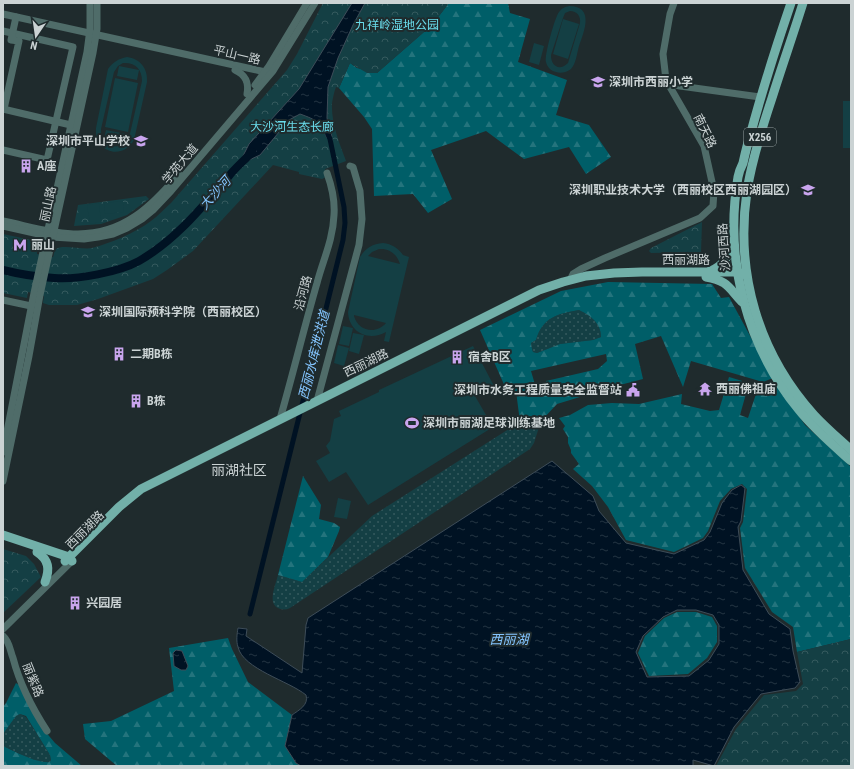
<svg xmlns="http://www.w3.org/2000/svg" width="854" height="769" viewBox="0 0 854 769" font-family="'Roboto Condensed','Noto Sans SC',sans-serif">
  <defs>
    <pattern id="grass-dots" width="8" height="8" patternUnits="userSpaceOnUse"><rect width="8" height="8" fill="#143f44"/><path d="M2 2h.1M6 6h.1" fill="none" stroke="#355a5e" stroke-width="1.8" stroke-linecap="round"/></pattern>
    <pattern id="forest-firs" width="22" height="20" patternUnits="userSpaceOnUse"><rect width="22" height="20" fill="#005e68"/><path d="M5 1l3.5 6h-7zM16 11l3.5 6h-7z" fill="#24747d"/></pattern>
    <pattern id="park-crowns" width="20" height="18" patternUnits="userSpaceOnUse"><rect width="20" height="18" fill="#143f44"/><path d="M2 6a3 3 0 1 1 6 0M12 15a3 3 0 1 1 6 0" fill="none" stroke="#355a5e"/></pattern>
    <pattern id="water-ripples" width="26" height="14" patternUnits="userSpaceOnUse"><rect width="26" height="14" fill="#001223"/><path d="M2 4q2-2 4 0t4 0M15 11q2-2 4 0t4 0" fill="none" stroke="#243442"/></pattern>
  </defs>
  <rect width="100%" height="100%" fill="#1f2b2d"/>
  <g fill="url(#grass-dots)">
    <path d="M579,310C591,316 601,322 601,337L593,340L560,344L537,353L533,352L532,349L531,343L536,340C543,317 557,314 579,310Z"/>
    <path d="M541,421L534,443L530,449L290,608C286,610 282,610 278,608C267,603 276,584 278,575L302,582L372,516L520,422Z"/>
    <path d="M20,714L26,717L50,755L51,760L50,763C38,764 15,751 3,746V734L16,716Z"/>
  </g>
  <g fill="url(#forest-firs)" fill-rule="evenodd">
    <path d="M449,3H508L510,13L530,19L518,62L567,80L556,115L589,125L611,157L586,174L569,147L524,159L486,131L431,150L452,199L428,213L413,194L374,196L372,129L364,117L339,88L350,63L357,68L377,73L432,25Z"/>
    <path d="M608,282L712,284L721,298L729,297L773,378L763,382L691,361L683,387L661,336L635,344L643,379L616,386L557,404L541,421L520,422L516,391L506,389L480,330L561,291ZM579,310C591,316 601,323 601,337L593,340L560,344L537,353L533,352L532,349L531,343L536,340C543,317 557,314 579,310ZM606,354L607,361L598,369L546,381V386L536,388L531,371Z"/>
    <path d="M729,377L749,383L740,415L748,418L758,388L764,390L777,385L805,425L851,467V639L797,652L793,627L772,612L745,568L740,528L743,522L747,489L742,484L731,489L720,501L708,531L703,538L674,552L626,540L608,507L592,486L573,469L579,464L571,453V450L568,443V437L563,429L565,426L559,418L570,415L588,405L612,403L639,404L682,394L681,404L710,411L719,410Z"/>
    <path d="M303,476L321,505L319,519L334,523L340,527L339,531L328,557L302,582L278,575Z"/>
    <path d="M677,612H696L712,617L717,626V642L707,658L688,674L649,676L638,653L645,636L664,618Z"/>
    <path d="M228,638L232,649L248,682L292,715L285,746L296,763L301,766H117L85,739L83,724L111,721L174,691L169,648Z"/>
    <path d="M16,683L19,685L44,730L55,743L82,766H3V746C14,751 38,764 50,762L51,760L50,755L26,716L20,714L16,716L3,734V707L6,703Z"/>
  </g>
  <g fill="url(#park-crowns)">
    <path d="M323,3H449L432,25L377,73H367L350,63L339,88L336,87C334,92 333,97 332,103C331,123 339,142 346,161L325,169L326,177L322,179L299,174V172L273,165L193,251L167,270L153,279L98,299L77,305H49L43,303L44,296L28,292L27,298L3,293V234L36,241L37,254L53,257C54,255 54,251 56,249C62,244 83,250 92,248C111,243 135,233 151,221C158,216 164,209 171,203L287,70L297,54Z"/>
    <path d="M146,196L149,199L127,215L101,224L74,226L78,205Z"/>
    <path d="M702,222L701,252L651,253L649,251L651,248Z"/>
    <path d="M3,549L26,556L34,564L41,577L3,613Z"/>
    <path d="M851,639V766H716L736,729L764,695L796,691L803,684L797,652Z"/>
  </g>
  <g fill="#143f44" fill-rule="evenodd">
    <path d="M569,6C595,6 584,32 579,46C577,53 576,64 571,69C567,72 561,74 556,72C551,71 547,67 546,62C544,56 555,17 559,12C562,8 565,7 569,6ZM570,11C577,11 581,16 580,23L568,63C560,71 551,67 551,55L563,18L565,13Z"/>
    <path d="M563,19L579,24L568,59L553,54Z"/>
    <path d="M534,43L544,46L539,65L529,62Z"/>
    <path d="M127,57C140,59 148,68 147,82L134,140C122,161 94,152 96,128L108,69C113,62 118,59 127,57ZM123,63C135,62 142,69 142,81L129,138C120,153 100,147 101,129L114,72L118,66Z"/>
    <path d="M119,66L139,70L137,80L117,76Z"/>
    <path d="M115,78L138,83L128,132L105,127Z"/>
    <rect x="843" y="101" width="8" height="47"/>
    <path d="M106,130L126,134L124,144L104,139Z"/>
    <path d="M123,201L124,212L105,214L104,203Z"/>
    <path d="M99,203L101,222L90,224L87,205Z"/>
    <path d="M383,243C392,244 398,248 403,255L409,257L389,342L384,341L386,332C368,342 349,332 348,312L360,257C366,248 372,244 383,243ZM379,249C389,248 397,254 400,264L368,256L372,252ZM354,316V315L386,323C376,335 358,331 354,316Z"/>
    <path d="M343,326L353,328L349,346L339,344Z"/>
    <path d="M353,333L364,335L359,354L349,351Z"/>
    <path d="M338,345L349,348L344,366L334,363Z"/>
    <path d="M473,346L494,386L475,396L493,427L368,505L346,472L329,482L316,461L330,453L326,446L330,441L334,419L341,416L339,411L379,392V390Z"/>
    <path d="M338,498L351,501L347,519L334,517Z"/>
  </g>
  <g fill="url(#water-ripples)" stroke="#3d4c58" fill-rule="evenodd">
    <path d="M352,3H365L353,25L338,58L328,87L327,118L332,137L327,138C320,122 317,120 300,114L289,120L260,155L247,161L243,158V156L249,144L299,89Z"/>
    <path d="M552,461L593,496L599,511L626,543L674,554L704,540L710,532L722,503L732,490L741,485L745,488L741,521L738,527L743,570L769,614L790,629L793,651L800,682L795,688L761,694L734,727L714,766L693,760V766H301L296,763L285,746L292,715C299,710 309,705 306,695C289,681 243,669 238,647C236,641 237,634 238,628L247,629L246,636L302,673L306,625L308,618ZM677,610H696L713,615L719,625V644L709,660L689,676L647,677L636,652L643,636L663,617Z"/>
    <path d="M176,650L182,651L188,666L186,670H181L174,666L173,653Z"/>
  </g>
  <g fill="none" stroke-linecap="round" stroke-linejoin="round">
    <path stroke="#001223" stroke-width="5" d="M250,614L343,240L345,223L344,207L330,139L327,132"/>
    <path stroke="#001223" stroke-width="8" d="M3,270C19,274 37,277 54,278C77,280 119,272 139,261C176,240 202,207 229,176C236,167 245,160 252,152"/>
    <g stroke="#4f6c69" stroke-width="7">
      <path d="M3,14L252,69L265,72L268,74"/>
      <path d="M3,31L73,47L47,160L3,150"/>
      <path d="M235,70C246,75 249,83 247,94"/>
      <path d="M666,80L672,84L680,86L760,97"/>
      <path d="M255,85L269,66L307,3"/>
      <path d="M3,109L75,126"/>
      <path d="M4,109L19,41L11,40L16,17"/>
      <path d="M3,221C28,226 53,234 78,234C124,234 152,206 179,174"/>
      <path d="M3,226L52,237L84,239L98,237L113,234L127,228L142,219L153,210L171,191L273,71L315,3"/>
      <path d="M570,280L573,274L581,269L605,258L700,218L713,206L714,191L704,146L666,80L663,54L670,14L674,3"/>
      <path d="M3,300L31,306"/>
      <path d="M317,401L359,245L362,219L360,191L353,167L350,166"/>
      <path d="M280,419C293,374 304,328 317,283C323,260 333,240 334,215C335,201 332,187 327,173"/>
      <path d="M3,452L34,293L87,52L90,29V3"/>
      <path d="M3,481L29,356L40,295L93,53L97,29V3"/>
      <path d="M3,629L72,561"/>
      <path d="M3,636C10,642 10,651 13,658C20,685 32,708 47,731"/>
    </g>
    <g stroke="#72b0a9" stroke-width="9">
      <path d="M791,3C776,47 762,91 750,136C747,145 745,154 743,163C741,167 739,172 738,177C724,259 746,345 799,410C814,429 833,445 851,461"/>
      <path d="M803,3C793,35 782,66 772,98C762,128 752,159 747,191C735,273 758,353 814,415C825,427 838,438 851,450"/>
      <path d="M710,271C723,267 728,256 733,244"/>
      <path d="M706,277C728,281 728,287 742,302"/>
      <path d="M3,535L69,557L72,561"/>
      <path d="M37,552C49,560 50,569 45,582"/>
      <path d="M65,561L119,507L141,489L539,290L563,282L586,276L614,273L642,272H737L746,275"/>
    </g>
  </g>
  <defs>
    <g id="school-bare" transform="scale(1.08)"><path d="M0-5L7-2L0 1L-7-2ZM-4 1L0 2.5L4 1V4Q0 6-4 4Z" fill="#c9a5ee" stroke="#1f2b2d" stroke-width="2.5" paint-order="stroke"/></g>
    <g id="building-bare" transform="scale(1.08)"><path d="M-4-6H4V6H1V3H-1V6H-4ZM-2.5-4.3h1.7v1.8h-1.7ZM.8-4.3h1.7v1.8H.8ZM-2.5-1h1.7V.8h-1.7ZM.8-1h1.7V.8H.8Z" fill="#c9a5ee" stroke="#1f2b2d" stroke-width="2.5" paint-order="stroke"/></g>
    <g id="university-bare" transform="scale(1.08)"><path d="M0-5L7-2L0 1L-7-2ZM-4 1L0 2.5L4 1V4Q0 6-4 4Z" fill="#c9a5ee" stroke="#1f2b2d" stroke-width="2.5" paint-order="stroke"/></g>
    <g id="metro-bare" transform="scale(1.08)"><path d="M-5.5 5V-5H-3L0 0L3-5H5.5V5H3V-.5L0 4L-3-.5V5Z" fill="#c9a5ee" stroke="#1f2b2d" stroke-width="2.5" paint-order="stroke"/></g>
    <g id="temple-bare" transform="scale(1.08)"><path d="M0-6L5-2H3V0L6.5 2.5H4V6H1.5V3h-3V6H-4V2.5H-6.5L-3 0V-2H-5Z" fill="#c9a5ee" stroke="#1f2b2d" stroke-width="2.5" paint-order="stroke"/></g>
    <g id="civic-bare" transform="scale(1.08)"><path d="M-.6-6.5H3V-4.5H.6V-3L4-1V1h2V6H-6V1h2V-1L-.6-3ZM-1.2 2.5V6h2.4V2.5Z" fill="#c9a5ee" stroke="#1f2b2d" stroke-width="2.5" paint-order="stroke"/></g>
    <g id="stadium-bare" transform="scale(1.08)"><path d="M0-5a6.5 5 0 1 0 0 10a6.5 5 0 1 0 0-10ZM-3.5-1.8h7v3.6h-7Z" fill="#c9a5ee" stroke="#1f2b2d" stroke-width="2.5" paint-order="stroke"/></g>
  </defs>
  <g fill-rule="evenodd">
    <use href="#school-bare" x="598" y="82"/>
    <use href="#school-bare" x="141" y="141"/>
    <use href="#building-bare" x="26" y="166"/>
    <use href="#university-bare" x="808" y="190"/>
    <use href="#metro-bare" x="20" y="245"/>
    <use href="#school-bare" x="88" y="312"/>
    <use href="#building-bare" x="119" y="354"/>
    <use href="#building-bare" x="457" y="357"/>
    <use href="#temple-bare" x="705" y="389"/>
    <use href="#civic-bare" x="633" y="390"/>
    <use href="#building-bare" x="136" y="401"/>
    <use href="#stadium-bare" x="412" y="423"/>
    <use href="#building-bare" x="75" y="603"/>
  </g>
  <g text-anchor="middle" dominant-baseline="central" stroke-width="4" stroke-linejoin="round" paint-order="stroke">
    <rect fill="#1f2b2d" stroke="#97a1a2" stroke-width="1" x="744" y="128" width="32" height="18" rx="3"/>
    <g font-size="11" font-weight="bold" fill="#cbd3d4">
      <text x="760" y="137">X256</text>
    </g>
    <g font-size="12" fill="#6addec" stroke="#1f2b2d">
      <text x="397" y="25">九祥岭湿地公园</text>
      <text x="292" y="127">大沙河生态长廊</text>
    </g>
    <g font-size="12" fill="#cbd3d4" stroke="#1f2b2d">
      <text transform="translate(237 55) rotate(13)">平山一路</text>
      <text transform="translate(705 131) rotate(64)">南天路</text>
      <text transform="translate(180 164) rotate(-50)">学苑大道</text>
      <text transform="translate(48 204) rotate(-78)">丽山路</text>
      <text transform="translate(724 247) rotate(-94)">沙河西路</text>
      <text x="686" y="260">西丽湖路</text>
      <text transform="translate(303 293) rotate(-75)">沿河路</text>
      <text transform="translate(366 363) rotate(-26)">西丽湖路</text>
      <text transform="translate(85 530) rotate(-45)">西丽湖路</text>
      <text transform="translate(33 680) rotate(68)">丽紫路</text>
    </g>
    <g font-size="12" font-weight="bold" fill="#cbd3d4" stroke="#1f2b2d" text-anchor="start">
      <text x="609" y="82">深圳市西丽小学</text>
      <text x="130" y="141" text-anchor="end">深圳市平山学校</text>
      <text x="37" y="166">A座</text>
      <text x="797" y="190" text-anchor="end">深圳职业技术大学（西丽校区西丽湖园区）</text>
      <text x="31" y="245">丽山</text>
      <text x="99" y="312">深圳国际预科学院（西丽校区）</text>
      <text x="130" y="354">二期B栋</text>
      <text x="468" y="357">宿舍B区</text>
      <text x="716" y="389">西丽佛祖庙</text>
      <text x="622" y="390" text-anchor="end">深圳市水务工程质量安全监督站</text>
      <text x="147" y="401">B栋</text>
      <text x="423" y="423">深圳市丽湖足球训练基地</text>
      <text x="86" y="603">兴园居</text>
    </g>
    <g font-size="13" font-style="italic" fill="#84c5ff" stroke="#1f2b2d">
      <text transform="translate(215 193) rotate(-48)">大沙河</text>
      <text transform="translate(314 355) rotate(-76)">西丽水库泄洪道</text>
      <text x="509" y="639">西丽湖</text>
    </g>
    <g font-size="14" fill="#cbd3d4" stroke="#1f2b2d">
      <text x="239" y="470">丽湖社区</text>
    </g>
  </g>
  <rect width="854" height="769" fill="none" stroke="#cbd3d4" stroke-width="8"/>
  <g transform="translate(36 36) rotate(193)" stroke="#1f2b2d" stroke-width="3" paint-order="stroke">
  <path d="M0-3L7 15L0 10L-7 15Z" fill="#cbd3d4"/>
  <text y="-6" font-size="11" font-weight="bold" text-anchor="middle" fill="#cbd3d4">N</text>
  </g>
</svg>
